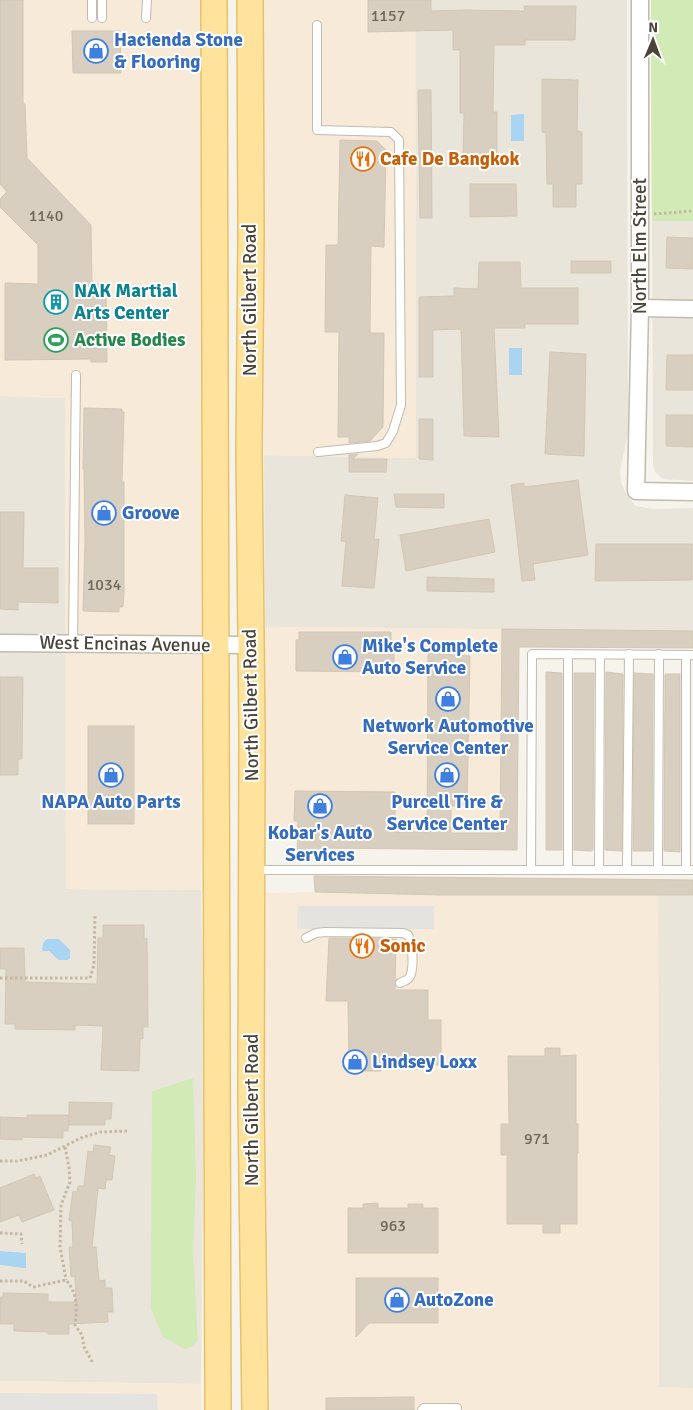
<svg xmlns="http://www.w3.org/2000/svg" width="693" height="1410" viewBox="0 0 693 1410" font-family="Signika,sans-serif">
  <rect width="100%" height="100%" fill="#f6f3ec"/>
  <g fill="#eae5da">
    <path d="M415,0H627L628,432L620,471L621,483L628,497L636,506L652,509L693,508V631L265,627L264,455L416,458Z"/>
    <path d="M651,0H693V481L663,479L655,472L653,463Z"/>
    <path d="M0,396L65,398L66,889L201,890L204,1077L201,1384L0,1381Z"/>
    <path d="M658,895H693V1388H659Z"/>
  </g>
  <g fill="#f7ead8">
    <path d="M0,0H200L204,400L201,890L66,889L65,398L0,396Z"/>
    <path d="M263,0H415L416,458L264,455Z"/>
    <path d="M265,627L502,629L500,833L266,831Z"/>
    <path d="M315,892L443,895H658L659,1387L693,1388V1410H270L264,1010L266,893Z"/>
    <path d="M0,1381L201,1384V1410H0Z"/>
  </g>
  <g fill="#d2eab5">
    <path d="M651,0H693V221H652Z"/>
    <path d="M193,1078L196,1177L193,1250L198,1340L191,1347L185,1349L163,1337L151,1309L152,1091Z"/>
  </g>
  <g fill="#e5e3e0">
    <path d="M298,906H434V929H297Z"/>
    <path d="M0,1393L157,1394L158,1410H0Z"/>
  </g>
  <g fill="#a9d4f2">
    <path d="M524,114V141H511V115Z"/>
    <rect x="509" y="348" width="13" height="27"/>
    <path d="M47,939H59L70,950V958L68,960H59L49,951H42L43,943Z"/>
    <path d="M0,1251L26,1253V1268C16,1268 9,1265 0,1265Z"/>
  </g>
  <g fill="#d8cfc1" stroke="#d3c7b4">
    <path d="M0,0H23V104H25L27,158L91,225L92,284L106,283L107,362H91V359L5,360V283L38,284V245L0,207V199L7,192L0,184Z"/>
    <path d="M368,0H431V11L466,10L525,11L524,6H576L575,40H525V45H494L493,112H497V157L463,158L464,113H460V50H453V30L368,32Z"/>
    <path d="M72,31H120L121,73H73Z"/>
    <path d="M542,79L578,80L577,131L582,132V184H576V207H553V184H547L546,133L542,132Z"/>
    <path d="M418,90H431L432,218H420Z"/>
    <path d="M340,140L377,141L386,150L384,247L371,246L370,333H384L383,427L370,441L349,443V437H338L339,332H325L326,245H338Z"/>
    <path d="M470,184H516L517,216L470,217Z"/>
    <path d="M667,237L693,238V269L666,268Z"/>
    <rect x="571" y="261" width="40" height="12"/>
    <path d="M479,262H520L521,288H578V324H525V328H494L499,437L464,436L461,329L433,330V377H419V297L454,296V288L478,289Z"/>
    <path d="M550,352L586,354L584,456L545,454Z"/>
    <path d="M667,355H693V390H666Z"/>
    <path d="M84,408L122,409V412H124L122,482H124V591L123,607H119V612L83,611L85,541L84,469H83Z"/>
    <path d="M666,415H693V447L666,446Z"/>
    <path d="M419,419H433V460L419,459Z"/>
    <path d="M358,454L353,459H387L386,472H349V455Z"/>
    <path d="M578,480L588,555L533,564L535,580L522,581L511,485L524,483V487Z"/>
    <path d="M394,494H444V508L396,507Z"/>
    <path d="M345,495L378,498L374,540L379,539L374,588L342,586L346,542L341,541Z"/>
    <path d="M0,512H24L23,568H58V603L18,602V610L0,609Z"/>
    <path d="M489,519L495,552L406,571L400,535Z"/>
    <path d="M596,544H692V580L595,581Z"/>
    <path d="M427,577L494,579V592L427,591Z"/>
    <path d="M502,629L693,631V648L519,647L517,850L320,848V853H297L298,821H294L295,791L395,792V832H427L428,653L470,656L467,806H451V833H500Z"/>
    <path d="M299,632H391V643H394V672L296,671V640H299Z"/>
    <path d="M546,672L562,673V850H546Z"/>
    <path d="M606,672L623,674L622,851L605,850Z"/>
    <path d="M574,673H594L593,850L591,851L574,850Z"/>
    <path d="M634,673L653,674L652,851H633Z"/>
    <path d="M665,674H680V852L664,851Z"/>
    <path d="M0,677H23L22,759H18V775H0Z"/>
    <rect x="88" y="726" width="46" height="98"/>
    <path d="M314,876L693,880V895H443L315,892Z"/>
    <path d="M103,925H144V939L147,938L148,1027H143V1039H140L139,1071L101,1070L103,1026L75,1025V1030L15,1029V1024H5L6,969H0V948H24L25,982L97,984L98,938H103Z"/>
    <path d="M329,938L396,939L395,990H428V1020H441V1065H425V1069H412V1065L381,1066V1071H365V1067H349L348,1001H326Z"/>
    <path d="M545,1048H560V1056L576,1055V1124H578V1153H577V1224H560V1233H543V1224H507V1155H501V1124H509L508,1056H545Z"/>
    <path d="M69,1102L112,1103L111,1119H105V1125H69Z"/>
    <path d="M27,1115H69L68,1131H63V1138L22,1137V1140L0,1139V1117L27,1118Z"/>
    <path d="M94,1145L111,1147L109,1155L115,1156L112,1180H106L105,1189L98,1188L92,1247H96L99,1281L105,1280V1288H112L113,1312H107L108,1322L69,1324V1334H48V1332L14,1331V1324H0V1297H3V1293L48,1294V1302H76L75,1276L71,1277L69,1247H73L72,1221L69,1220L73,1191L77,1192L78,1186H84L88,1151L93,1152Z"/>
    <path d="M34,1174L36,1178L40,1176L54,1210L22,1222L19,1215L0,1222V1188Z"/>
    <path d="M378,1203V1208H408V1204H423V1208H438V1253H348V1208H363V1204Z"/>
    <path d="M356,1278H438V1323H369L356,1337Z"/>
    <path d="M414,1397V1410H326V1398Z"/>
  </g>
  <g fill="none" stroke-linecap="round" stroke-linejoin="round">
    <g stroke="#c2bbae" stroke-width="10">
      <g id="service">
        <path d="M92,18V0"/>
        <path d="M102,18V0"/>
        <path d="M146,18L147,0"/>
        <path d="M317,25V130L391,132L399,140L401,405L393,431L386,443L377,446L318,452"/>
        <path d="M73,643L76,375"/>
        <path d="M686,655V870"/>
        <path d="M254,870H693"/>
        <path d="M531,870L532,654L693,655"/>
        <path d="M568,870V654"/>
        <path d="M599,870L600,655"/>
        <path d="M627,870L629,654"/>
        <path d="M658,870L659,654"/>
        <path d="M306,938L316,933L325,932L403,933L408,935C413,942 415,973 408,979C406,981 403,981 400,983"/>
        <path d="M422,1410L424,1408H457"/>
      </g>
    </g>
    <g stroke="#c2bbae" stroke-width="19">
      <g id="minor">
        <path d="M640,0V308L636,491L693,492"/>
        <path d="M640,308L693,309"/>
        <path d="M0,643L251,645"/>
      </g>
    </g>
    <g stroke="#e6c16a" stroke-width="28">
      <g id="primary">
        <path d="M214,0L218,1410"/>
        <path d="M250,0L251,232L249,451L252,732L251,1100L255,1410"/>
      </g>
    </g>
    <g stroke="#c4b79f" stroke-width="3" stroke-dasharray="2.5 2.5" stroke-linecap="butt">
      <path d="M654,214L693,211"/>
      <path d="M0,978H90L94,965L95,915"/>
      <path d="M65,1147L69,1167L70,1182L61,1205L60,1246L66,1280"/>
      <path d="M0,1161H17L47,1155L81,1138L100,1132L127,1131"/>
      <path d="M0,1233L21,1234L22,1244"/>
      <path d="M0,1281H24L33,1287L66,1280C78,1294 77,1308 75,1325L82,1335L84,1347L93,1363"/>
    </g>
    <use href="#service" stroke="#fff" stroke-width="8"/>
    <use href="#minor" stroke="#fff" stroke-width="16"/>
    <use href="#primary" stroke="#ffe39c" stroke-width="25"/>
  </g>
  <defs>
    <g id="shop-ring" transform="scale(1.25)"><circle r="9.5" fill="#fff" stroke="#3f7fe0" stroke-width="1.5"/><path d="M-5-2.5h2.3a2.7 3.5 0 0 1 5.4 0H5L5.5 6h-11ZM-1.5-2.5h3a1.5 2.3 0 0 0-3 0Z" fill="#3f7fe0"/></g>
    <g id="restaurant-ring" transform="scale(1.25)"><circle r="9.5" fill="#fff" stroke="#e8710a" stroke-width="1.5"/><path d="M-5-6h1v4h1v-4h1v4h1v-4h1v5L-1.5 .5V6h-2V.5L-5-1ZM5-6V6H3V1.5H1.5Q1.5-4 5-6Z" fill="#e8710a"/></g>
    <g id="building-ring" transform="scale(1.25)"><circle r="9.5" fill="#fff" stroke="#0f9aa8" stroke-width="1.5"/><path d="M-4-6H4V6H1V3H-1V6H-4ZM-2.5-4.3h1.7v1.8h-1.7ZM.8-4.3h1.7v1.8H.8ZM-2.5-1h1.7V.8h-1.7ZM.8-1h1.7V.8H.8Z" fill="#0f9aa8"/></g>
    <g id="stadium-ring" transform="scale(1.25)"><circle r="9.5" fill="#fff" stroke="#2e9e5b" stroke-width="1.5"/><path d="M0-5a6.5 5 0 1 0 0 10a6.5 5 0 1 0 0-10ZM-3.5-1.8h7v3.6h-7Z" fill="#2e9e5b"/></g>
  </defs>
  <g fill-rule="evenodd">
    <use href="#shop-ring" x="96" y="51"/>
    <use href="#restaurant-ring" x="363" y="159"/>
    <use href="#building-ring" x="56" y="302"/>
    <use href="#stadium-ring" x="56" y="340"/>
    <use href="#shop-ring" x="104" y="513"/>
    <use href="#shop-ring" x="345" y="657"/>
    <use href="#shop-ring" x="448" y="699"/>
    <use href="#shop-ring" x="111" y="775"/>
    <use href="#shop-ring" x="447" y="775"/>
    <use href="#shop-ring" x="320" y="806"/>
    <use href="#restaurant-ring" x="362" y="946"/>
    <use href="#shop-ring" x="355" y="1062"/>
    <use href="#shop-ring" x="397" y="1300"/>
  </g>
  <g text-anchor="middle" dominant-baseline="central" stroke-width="4" stroke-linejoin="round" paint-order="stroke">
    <g font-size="16" fill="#6e675b">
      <text x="388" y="16">1157</text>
      <text x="46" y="216">1140</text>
      <text x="104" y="585">1034</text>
      <text x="537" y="1139">971</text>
      <text x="393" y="1226">963</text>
    </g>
    <g font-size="19" font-weight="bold" fill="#366cbe" stroke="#fff" text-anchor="start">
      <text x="114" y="40">Hacienda Stone<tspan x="114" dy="22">&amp; Flooring</tspan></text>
      <text x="122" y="513">Groove</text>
      <text x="362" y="646">Mike's Complete<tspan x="362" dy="22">Auto Service</tspan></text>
      <text x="448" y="726" text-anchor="middle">Network Automotive<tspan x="448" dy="22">Service Center</tspan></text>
      <text x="111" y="802" text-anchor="middle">NAPA Auto Parts</text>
      <text x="447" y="802" text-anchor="middle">Purcell Tire &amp;<tspan x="447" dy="22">Service Center</tspan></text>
      <text x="320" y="833" text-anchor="middle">Kobar's Auto<tspan x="320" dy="22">Services</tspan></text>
      <text x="372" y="1062">Lindsey Loxx</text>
      <text x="414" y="1300">AutoZone</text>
    </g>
    <g font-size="19" font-weight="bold" fill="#c56008" stroke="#fff" text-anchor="start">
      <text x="380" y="159">Cafe De Bangkok</text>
      <text x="380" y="946">Sonic</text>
    </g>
    <g font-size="19" fill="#4b4439" stroke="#fff">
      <text transform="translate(640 246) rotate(-90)">North Elm Street</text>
      <text transform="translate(250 300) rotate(-90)">North Gilbert Road</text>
      <text transform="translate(125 644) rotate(1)">West Encinas Avenue</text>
      <text transform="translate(251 705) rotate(-91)">North Gilbert Road</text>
      <text transform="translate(252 1110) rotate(-90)">North Gilbert Road</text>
    </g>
    <g font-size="19" font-weight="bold" fill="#0d838f" stroke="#fff" text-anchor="start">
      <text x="74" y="291">NAK Martial<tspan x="74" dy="22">Arts Center</tspan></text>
    </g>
    <g font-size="19" font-weight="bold" fill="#27864d" stroke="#fff" text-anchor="start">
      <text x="74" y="340">Active Bodies</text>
    </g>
  </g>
  <g transform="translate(653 40) rotate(1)" stroke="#ffffff" stroke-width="4" paint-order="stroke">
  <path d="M0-4L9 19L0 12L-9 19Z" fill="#4b4439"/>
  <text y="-8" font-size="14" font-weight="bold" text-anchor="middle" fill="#4b4439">N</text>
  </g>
</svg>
